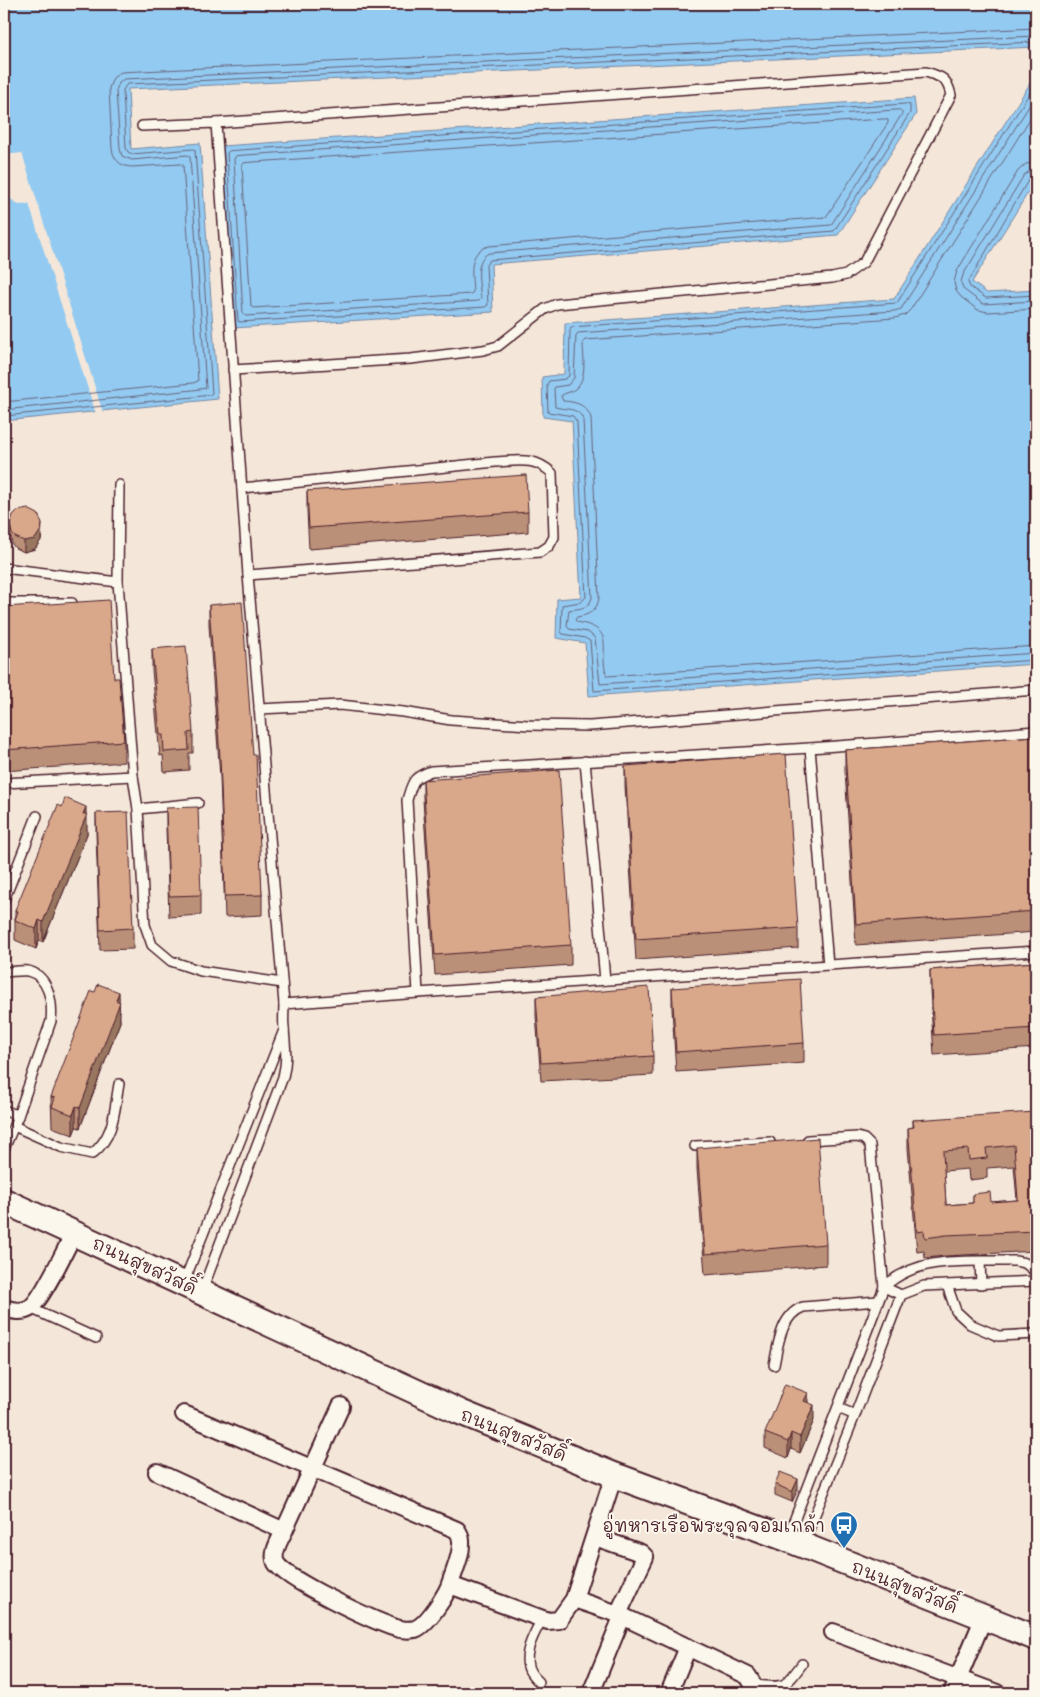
<svg xmlns="http://www.w3.org/2000/svg" width="1040" height="1697" viewBox="0 0 1040 1697" font-family="Mali,'Playpen Sans Thai',sans-serif">
  <rect width="100%" height="100%" fill="#f4e7d9"/>
  <filter id="ink" filterUnits="userSpaceOnUse"><feTurbulence type="fractalNoise" baseFrequency=".02" numOctaves="2"/><feDisplacementMap in="SourceGraphic" scale="10" xChannelSelector="R" yChannelSelector="G"/><feConvolveMatrix kernelMatrix="1 2 1 2 8 2 1 2 1" color-interpolation-filters="sRGB"/></filter>
  <g filter="url(#ink)">
    <g fill="#93caf1" stroke="#7686a2">
      <path d="M4,4H1036V47L128,89L131,149L200,143L218,399L4,421Z"/>
      <path d="M1036,74V180L972,282L987,293L1036,290V664L589,696L585,643L556,638L557,599L581,597L572,421L543,417L542,377L564,374L565,323L894,299Z"/>
      <path d="M914,98L916,114L838,235L491,264L493,312L233,328L222,146Z"/>
    </g>
    <path fill="#f4e7d9" d="M22,153L103,413L96,414L29,204L19,205L4,194V155Z"/>
    <g fill="none" stroke-linecap="round" stroke-linejoin="round">
      <g stroke="#67637a" stroke-width="1">
        <path d="M1036,83L897,303L571,327L570,330L569,376L565,379L549,381L547,384L548,412L573,416L577,422L586,597L581,602L562,605L561,632L563,634L585,638L590,641L594,691L1036,660"/>
        <path d="M1036,95L901,309L894,311L578,333L576,335L574,378L568,385L555,387L554,389L555,407C566,410 578,407 583,419L592,598C588,610 579,608 569,610L567,626L569,629L588,632L595,638L600,684L1036,653"/>
        <path d="M907,104L910,105V113L834,231L490,260L486,265L488,305L485,307L240,322L238,321L227,153L229,151Z"/>
        <path d="M1036,109L911,309L905,315L895,318L585,340L583,342C583,356 588,379 575,389C571,393 565,392 561,396L563,401C576,402 586,404 591,418L599,598C597,611 589,615 577,617L575,620L577,622C619,630 597,649 607,676L1036,646"/>
        <path d="M900,110L902,112V114L831,225L489,253C473,260 480,285 481,299L479,301L246,316L243,314L234,159L236,156Z"/>
        <path d="M885,119L888,120V123L826,217L489,246C467,251 472,274 473,292L471,294L253,308L251,306L242,166L244,163Z"/>
        <path d="M1036,162L1026,164L1018,171L957,271L954,282L956,291L961,297L978,310L988,312L1036,309"/>
        <path d="M1036,170L1030,171L1024,175L963,275L961,282L963,289L983,304L1036,301"/>
        <path d="M1036,176L1029,179L968,282L970,287L986,298L1036,295"/>
        <path d="M4,402L193,383L198,381L183,165L180,164L131,167C120,166 114,160 112,149L109,88L113,78L121,72L1036,28"/>
        <path d="M4,410L193,390L206,388L190,157L187,155L132,160L122,156L120,149L116,90L119,83L124,79L1036,36"/>
        <path d="M4,416L194,397L210,395L212,393L195,150L193,149L132,154L128,152L126,148L123,90L127,84L1036,42"/>
      </g>
      <g stroke="#4a1f2b" stroke-width="12">
        <g id="lane">
          <path d="M216,123L926,72C942,77 947,78 951,95L864,262L846,275L832,278L557,304L545,309L498,346L483,350L411,359L233,370"/>
          <path d="M142,126L216,123L248,575L284,1004"/>
          <path d="M119,485L118,582L133,776L138,809L145,925L152,945L171,961L201,971L282,983"/>
          <path d="M242,488L495,462C518,461 534,456 552,473L554,537L549,546L540,552L248,575"/>
          <path d="M4,568L118,582"/>
          <path d="M4,603H72"/>
          <path d="M259,709L340,705L403,712L451,720L529,725L590,726L1036,690"/>
          <path d="M810,748L828,965"/>
          <path d="M585,761L605,980"/>
          <path d="M4,783L133,776"/>
          <path d="M138,809L198,803"/>
          <path d="M4,900L37,816"/>
          <path d="M4,972C11,972 21,970 28,971C49,976 53,1003 51,1021L18,1116L4,1149"/>
          <path d="M418,993L407,800C413,781 412,778 431,771L810,748L1036,731"/>
          <path d="M4,1110L18,1116"/>
          <path d="M14,1126L61,1147L92,1154C115,1136 114,1111 119,1084"/>
          <path d="M808,1140L857,1137L864,1139L870,1145L884,1287"/>
          <path d="M695,1146L770,1142"/>
          <path d="M980,1262L981,1284"/>
          <path d="M184,1282L284,1030"/>
          <path d="M947,1285L956,1311L970,1324L998,1336L1036,1334"/>
          <path d="M884,1287L901,1295L924,1286L1036,1281"/>
          <path d="M202,1291L283,1077C288,1057 285,1047 284,1028C283,1020 284,1012 284,1004L418,993L1036,951"/>
          <path d="M30,1308L96,1338"/>
          <path d="M774,1365C778,1345 781,1315 803,1307L878,1301"/>
          <path d="M838,1408L855,1415"/>
          <path d="M787,1539L884,1287C919,1254 971,1262 1015,1261L1025,1263L1036,1272"/>
          <path d="M803,1544L855,1415L901,1295"/>
          <path d="M539,1682C536,1679 533,1676 531,1673C520,1657 535,1632 542,1619"/>
          <path d="M754,1685C785,1687 783,1690 802,1664"/>
        </g>
      </g>
      <g stroke="#4a1f2b" stroke-width="20">
        <g id="street">
          <path d="M4,1308C13,1311 22,1313 30,1308C41,1301 67,1247 74,1233"/>
          <path d="M184,1414L457,1530C459,1533 461,1537 461,1541C462,1554 455,1569 451,1581C448,1593 427,1625 415,1629C410,1630 401,1630 396,1628C374,1621 286,1580 276,1563C271,1553 280,1540 284,1531L341,1406"/>
          <path d="M157,1472L284,1531"/>
          <path d="M595,1537L641,1553L645,1557L618,1614"/>
          <path d="M450,1585L548,1621L559,1620L574,1599L614,1475"/>
          <path d="M574,1599L618,1614L748,1676L758,1693"/>
          <path d="M833,1632L997,1693"/>
          <path d="M591,1693L622,1617"/>
          <path d="M669,1693L688,1647"/>
          <path d="M952,1693L984,1617"/>
        </g>
      </g>
      <g stroke="#4a1f2b" stroke-width="28">
        <path id="secondary" d="M4,1201L460,1412L614,1475L787,1539L1036,1638"/>
      </g>
      <use href="#lane" stroke="#fbf7ec" stroke-width="9"/>
      <use href="#street" stroke="#fbf7ec" stroke-width="16"/>
      <use href="#secondary" stroke="#fbf7ec" stroke-width="24"/>
    </g>
    <g fill="#bb9078" stroke="#4a1f2b" fill-rule="evenodd">
      <path d="M307,491L528,512V532L309,549L307,511Z"/>
      <path d="M10,524L42,534L41,540L35,549L24,552L15,548L12,544L10,534Z"/>
      <path d="M209,605L253,755L262,895V915L225,917L220,777L209,625Z"/>
      <path d="M4,607L114,678L124,741V762L4,771Z"/>
      <path d="M152,649L193,732V753H189V770L164,772L163,755L160,756L152,670Z"/>
      <path d="M1036,736V932L856,945L845,771V750Z"/>
      <path d="M625,766L798,928V948L636,960L625,786Z"/>
      <path d="M423,780L571,945V965L435,975L423,800Z"/>
      <path d="M166,808L201,895V915L169,917L166,828Z"/>
      <path d="M96,813L133,928V949L100,950L96,833Z"/>
      <path d="M86,814L87,834L43,942L39,940L36,949L15,940V910Z"/>
      <path d="M1036,962V1048L934,1055L930,990V970Z"/>
      <path d="M672,988L804,1043V1063L676,1072L672,1009Z"/>
      <path d="M536,997L653,1056V1075L541,1081L536,1015Z"/>
      <path d="M119,1001L120,1022L80,1128L76,1127L73,1135L52,1127L51,1097Z"/>
      <path d="M1036,1119V1251L946,1256L925,1258L924,1251L917,1252L908,1148V1128L913,1127V1120ZM1014,1166L1017,1200L991,1202L973,1194V1203L946,1205L944,1171L968,1169L969,1180L987,1178V1168Z"/>
      <path d="M697,1148L826,1244V1265L705,1275L697,1168Z"/>
      <path d="M808,1403L814,1420L800,1453L791,1449L788,1458L765,1448V1433Z"/>
      <path d="M775,1484L798,1489L792,1502L775,1495Z"/>
    </g>
    <g fill="#987661" stroke="#4a1f2b">
      <path d="M42,524L41,540L35,549L24,552V541Z"/>
      <path d="M86,807V818L87,814V834L43,942V922Z"/>
      <path d="M39,920V940L36,949V929Z"/>
      <path d="M119,992L120,1022L80,1128V1108Z"/>
      <path d="M76,1106V1127L73,1135V1115Z"/>
      <path d="M808,1393V1408L804,1401Z"/>
      <path d="M814,1405V1420L800,1453V1437Z"/>
      <path d="M791,1433V1449L788,1458V1442Z"/>
      <path d="M798,1479V1489L792,1502V1492Z"/>
    </g>
    <g fill="#d9a88b" stroke="#4a1f2b" fill-rule="evenodd">
      <path d="M526,475L528,512L309,528L307,491Z"/>
      <path d="M28,509L38,514L42,524L41,530L35,539L24,541L15,537L12,534L10,524L13,515L17,511Z"/>
      <path d="M109,600L114,678H119L124,741L4,750V607Z"/>
      <path d="M242,602L253,755H256L262,895L225,896L220,757L209,605Z"/>
      <path d="M186,646L193,732L188,733L189,750L164,752L163,735H160L152,649Z"/>
      <path d="M1036,736V911L856,924L845,750Z"/>
      <path d="M786,754L798,928L636,939L625,766Z"/>
      <path d="M559,770L571,945L435,955L423,780Z"/>
      <path d="M65,798L86,807L83,814H87L43,922L39,920L36,929L15,920L18,911L15,910L58,805L62,807Z"/>
      <path d="M198,807L201,895L169,896L166,808Z"/>
      <path d="M128,812L133,928L100,930L96,813Z"/>
      <path d="M1036,962V1028L934,1035L930,970Z"/>
      <path d="M800,979L804,1043L676,1052L672,988Z"/>
      <path d="M98,984L119,992L116,1000L120,1002L80,1108L76,1106L73,1115L52,1107L55,1098L51,1097L91,991L95,992Z"/>
      <path d="M649,987L653,1056L541,1063L536,997Z"/>
      <path d="M1035,1112L1036,1119V1231L946,1235L925,1238L924,1231L917,1232L908,1128L914,1127L913,1120ZM1014,1145L1018,1200L991,1202L990,1192L973,1194V1203L946,1205L943,1151L968,1149L969,1160L987,1158L986,1148Z"/>
      <path d="M818,1138L826,1244L705,1254L697,1148Z"/>
      <path d="M785,1384L808,1393L804,1401L814,1405L800,1437L791,1433L788,1442L765,1433Z"/>
      <path d="M780,1472L798,1479L792,1492L775,1484Z"/>
    </g>
  </g>
  <defs>
    <g id="bus-pin" transform="scale(1.4375)"><path d="M0 17L-7.5 6A9.5 9.5 0 1 1 7.5 6Z" fill="#1f6fb2" stroke="#fbf7ec"/><path d="M-5-6H5V4H4V6H2V4H-2V6H-4V4H-5ZM-3.5-4V0h7V-4ZM-3.5 1.2v1.5H-2V1.2ZM2 1.2v1.5H3.5V1.2Z" fill="#fff"/></g>
  </defs>
  <g fill-rule="evenodd">
    <use href="#bus-pin" x="844" y="1525"/>
  </g>
  <g text-anchor="middle" dominant-baseline="central" stroke-width="4" stroke-linejoin="round" paint-order="stroke">
    <g font-size="18" fill="#4a1f2b" stroke="#fbf7ec">
      <text transform="translate(145 1265) rotate(25)">ถนนสุขสวัสดิ์</text>
      <text transform="translate(514 1434) rotate(22)">ถนนสุขสวัสดิ์</text>
      <text transform="translate(905 1586) rotate(22)">ถนนสุขสวัสดิ์</text>
    </g>
    <g font-size="18" fill="#4a1f2b" stroke="#fbf7ec" text-anchor="end">
      <text x="825" y="1525">อู่ทหารเรือพระจุลจอมเกล้า</text>
    </g>
  </g>
  <rect width="1040" height="1697" fill="none" stroke="#fbf7ec" stroke-width="20"/>
  <rect x="10" y="10" width="1020" height="1677" fill="none" stroke="#4a1f2b" stroke-width="2" filter="url(#ink)"/>
</svg>
